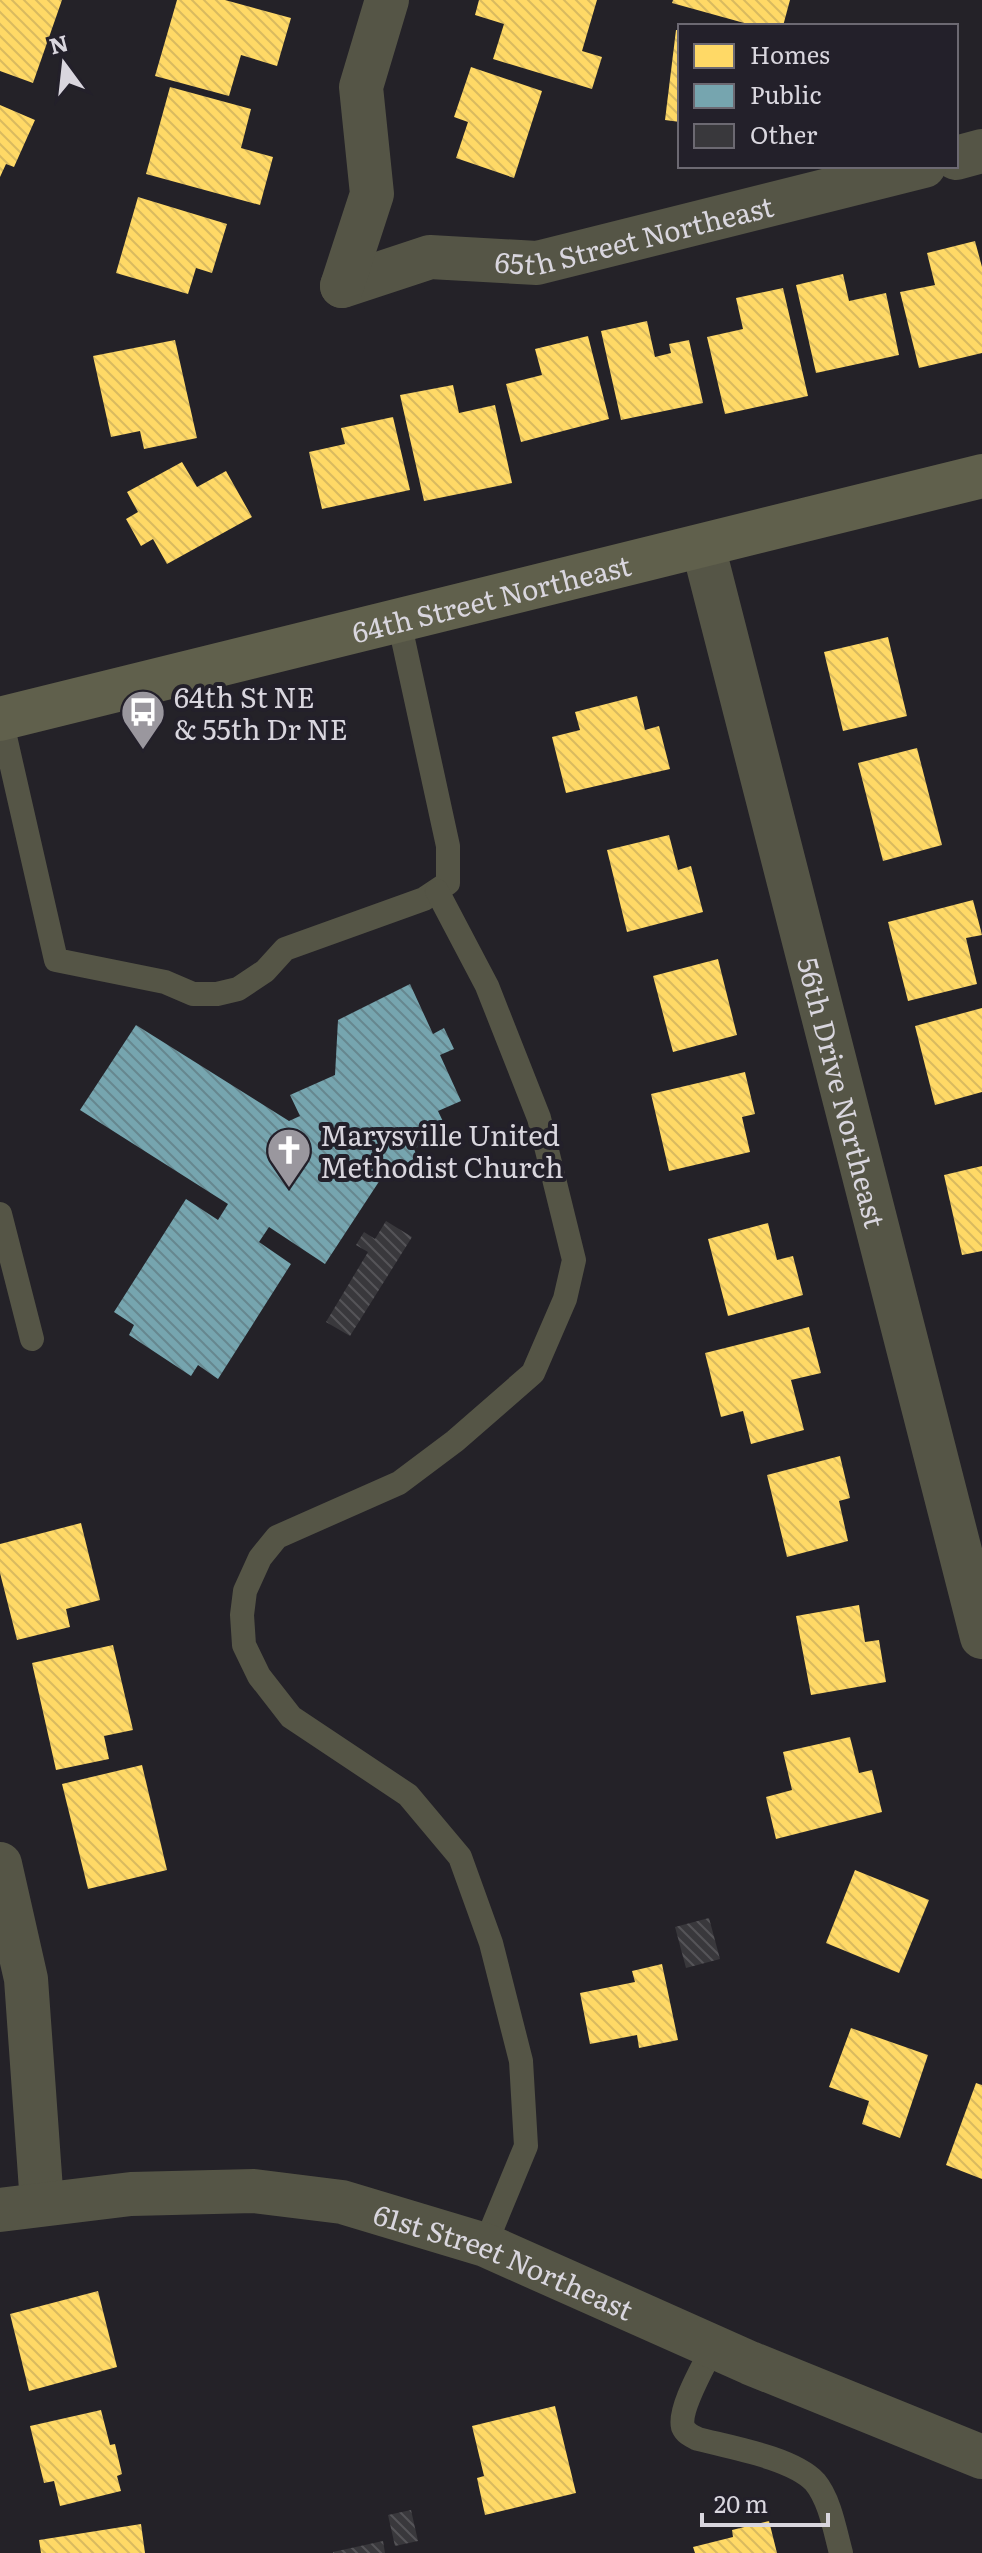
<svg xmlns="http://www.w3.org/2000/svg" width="982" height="2553" viewBox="0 0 982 2553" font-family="Literata,serif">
  <defs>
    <pattern id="homes-back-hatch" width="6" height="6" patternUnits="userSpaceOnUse" patternTransform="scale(2)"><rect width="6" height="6" fill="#ffd966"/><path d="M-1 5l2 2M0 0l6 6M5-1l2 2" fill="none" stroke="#d9ba5f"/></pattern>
    <pattern id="public-back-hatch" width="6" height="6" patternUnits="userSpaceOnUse" patternTransform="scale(2)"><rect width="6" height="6" fill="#76a5af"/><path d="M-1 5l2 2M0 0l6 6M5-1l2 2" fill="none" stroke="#66878f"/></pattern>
    <pattern id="building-back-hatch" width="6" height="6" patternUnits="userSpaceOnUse" patternTransform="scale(2)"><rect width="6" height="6" fill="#39383c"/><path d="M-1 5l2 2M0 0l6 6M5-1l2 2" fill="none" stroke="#555458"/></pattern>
  </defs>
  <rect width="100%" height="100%" fill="#242228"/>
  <g fill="url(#homes-back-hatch)">
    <path d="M0,0H62L33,83L0,71Z"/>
    <path d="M177,0H225L291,18L277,66L241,55L229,96L155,76Z"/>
    <path d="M479,0H597L582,51L602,57L592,89L493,59L504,24L475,15Z"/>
    <path d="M673,0H790L783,26H755L672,3Z"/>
    <path d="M676,30H680V122L665,120Z"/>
    <path d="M471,67L542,91L514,178L456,158L468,122L454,117Z"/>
    <path d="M170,87L251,109L241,148L273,157L260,205L146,174Z"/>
    <path d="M0,105L35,120L14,167L6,164L0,177Z"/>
    <path d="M138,197L227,224L212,273L196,268L188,294L116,273Z"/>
    <path d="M975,241L982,267V353L919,368L900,292L935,285L927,253Z"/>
    <path d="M843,274L849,301L886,293L899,355L816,373L796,285Z"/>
    <path d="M783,288L808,396L725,414L707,337L743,329L736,298Z"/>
    <path d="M647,321L655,357L671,353L669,344L689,340L703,403L621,420L601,331Z"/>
    <path d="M588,336L609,419L521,442L506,384L542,375L535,349Z"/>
    <path d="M175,340L197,438L144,449L140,431L111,437L93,356Z"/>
    <path d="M453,385L459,413L495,405L512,483L424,501L400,395Z"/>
    <path d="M393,417L410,490L322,509L309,452L345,444L341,428Z"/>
    <path d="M182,462L197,487L226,471L252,517L167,564L153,539L141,546L126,519L138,512L127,492Z"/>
    <path d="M888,637L907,716L843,731L824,652Z"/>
    <path d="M637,696L645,730L659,726L670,769L566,793L552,737L580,730L575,712Z"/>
    <path d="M917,748L942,845L883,861L858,763Z"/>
    <path d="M669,835L678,870L691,866L703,912L627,932L607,850Z"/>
    <path d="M973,900L982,935L966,938L977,984L908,1001L888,922Z"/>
    <path d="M718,959L737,1035L673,1052L653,976Z"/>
    <path d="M982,1008V1092L935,1105L915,1026Z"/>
    <path d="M745,1072L755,1114L742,1117L750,1152L669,1171L651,1094Z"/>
    <path d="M982,1166V1251L962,1255L944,1175Z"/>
    <path d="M768,1223L777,1260L793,1256L803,1295L728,1316L708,1239Z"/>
    <path d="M809,1327L821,1373L791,1380L804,1430L751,1444L743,1411L721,1417L705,1353Z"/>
    <path d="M840,1456L850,1498L839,1501L848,1541L787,1557L767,1475Z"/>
    <path d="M81,1523L100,1600L66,1609L70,1627L17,1640L0,1573V1544Z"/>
    <path d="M859,1605L865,1642L879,1640L886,1682L811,1695L796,1616Z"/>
    <path d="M113,1645L133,1730L104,1736L109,1759L56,1770L32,1663Z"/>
    <path d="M850,1737L859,1773L872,1770L882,1812L776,1839L766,1797L792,1790L783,1752Z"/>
    <path d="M142,1765L167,1870L88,1889L62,1784Z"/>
    <path d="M855,1870L929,1900L899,1973L826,1943Z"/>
    <path d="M662,1964L678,2040L639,2048L637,2035L590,2044L580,1993L635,1982L632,1971Z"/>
    <path d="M851,2028L928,2055L900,2138L862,2124L869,2101L829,2087Z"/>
    <path d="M976,2083L982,2085V2179L946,2165Z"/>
    <path d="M98,2291L117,2367L29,2391L10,2314Z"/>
    <path d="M555,2406L576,2493L485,2515L477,2478L484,2476L472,2426Z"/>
    <path d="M101,2410L110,2445L115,2444L122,2474L117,2476L121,2491L60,2506L54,2481L44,2483L30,2426Z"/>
    <path d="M769,2521L777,2553H695L693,2547L733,2537L732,2530Z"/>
    <path d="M141,2524L145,2553H41L39,2540Z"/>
  </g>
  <path fill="url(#public-back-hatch)" d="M410,984L433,1034L444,1028L454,1049L440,1055L461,1101L438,1111L448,1132L414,1149L419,1161L380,1180L325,1264L269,1227L259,1242L291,1264L218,1379L198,1365L191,1376L129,1335L134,1325L114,1312L186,1199L218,1220L228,1204L80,1110L136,1025L289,1121L300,1116L290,1095L335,1075L338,1020Z"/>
  <g fill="url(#building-back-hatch)">
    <path d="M386,1221L412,1237L350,1336L326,1322L368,1252L356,1245L364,1232L375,1239Z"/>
    <path d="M709,1918L720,1959L686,1968L675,1927Z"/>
    <path d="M411,2510L418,2541L395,2546L388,2515Z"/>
    <path d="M383,2541L385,2553H333V2552Z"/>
  </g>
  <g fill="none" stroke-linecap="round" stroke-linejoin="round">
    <g stroke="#555546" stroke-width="24">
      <path d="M1,719L56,960L165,982L193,994H217L238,989L265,971L285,949L424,899L448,883V846L399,621"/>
      <path d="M437,891L487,986L539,1118L574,1260L565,1299L533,1373L455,1441L399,1483L277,1537L260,1558L245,1591L242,1615L244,1645L259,1676L291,1717L408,1795L460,1857L491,1943L521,2061L526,2146L485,2245"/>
      <path d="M0,1214L32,1339"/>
      <path d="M713,2347C705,2364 678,2409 683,2427C686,2434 692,2436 698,2439C729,2447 793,2458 815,2482C830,2500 835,2531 841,2553"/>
    </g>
    <g stroke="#555546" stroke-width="44">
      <path d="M956,158L982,151"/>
      <path id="s1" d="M342,286L430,257L537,263L924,166"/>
      <path d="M342,286L372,194L361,87L387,0"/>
      <path id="s2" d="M703,546L982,1637"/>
      <path d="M0,1864L26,1979L42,2204"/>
    </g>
    <path stroke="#555546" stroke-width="44" id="s3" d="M0,2210L131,2194L254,2191L342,2202L485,2245L750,2363L982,2457"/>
    <path stroke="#60604c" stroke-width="44" id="s4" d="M0,719L982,476"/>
  </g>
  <defs>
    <g id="bus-pin" transform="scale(2.3)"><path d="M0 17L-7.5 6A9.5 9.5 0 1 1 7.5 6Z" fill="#9a979e" stroke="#23202a"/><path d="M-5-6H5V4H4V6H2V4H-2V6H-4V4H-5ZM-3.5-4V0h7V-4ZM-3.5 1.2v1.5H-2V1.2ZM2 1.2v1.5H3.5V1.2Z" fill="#fff"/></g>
    <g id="church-pin" transform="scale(2.3)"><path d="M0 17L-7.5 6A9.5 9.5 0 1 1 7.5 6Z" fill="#9a979e" stroke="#23202a"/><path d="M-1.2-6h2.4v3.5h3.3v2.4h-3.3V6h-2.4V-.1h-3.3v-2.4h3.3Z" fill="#fff"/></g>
  </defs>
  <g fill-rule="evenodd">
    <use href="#bus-pin" x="143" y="712"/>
    <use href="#church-pin" x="289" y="1150"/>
  </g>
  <g text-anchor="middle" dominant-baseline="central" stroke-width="8" stroke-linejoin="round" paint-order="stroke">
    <g font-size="28" fill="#d9d6de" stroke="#23202a">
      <text stroke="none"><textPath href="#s1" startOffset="300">65th Street Northeast</textPath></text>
      <text stroke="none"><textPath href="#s4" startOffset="506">64th Street Northeast</textPath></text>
      <text stroke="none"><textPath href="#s2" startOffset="564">56th Drive Northeast</textPath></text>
      <text stroke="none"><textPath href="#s3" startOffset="516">61st Street Northeast</textPath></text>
    </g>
    <g font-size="28" fill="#d9d6de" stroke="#23202a" text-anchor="start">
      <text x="174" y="696">64th St NE<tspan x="174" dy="32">&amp; 55th Dr NE</tspan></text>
      <text x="320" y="1134">Marysville United<tspan x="320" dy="32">Methodist Church</tspan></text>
    </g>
  </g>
  <rect x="678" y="24" width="280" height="144" fill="#23202a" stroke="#6c6972" stroke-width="2"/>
  <rect x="694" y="44" width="40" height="24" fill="#ffd966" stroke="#6c6972" stroke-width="2"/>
  <text x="750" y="64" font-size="24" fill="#d9d6de">Homes</text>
  <rect x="694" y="84" width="40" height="24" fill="#76a5af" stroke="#6c6972" stroke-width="2"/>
  <text x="750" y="104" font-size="24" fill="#d9d6de">Public</text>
  <rect x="694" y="124" width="40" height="24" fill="#39383c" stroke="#6c6972" stroke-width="2"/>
  <text x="750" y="144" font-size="24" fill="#d9d6de">Other</text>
  <g transform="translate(64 64) rotate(345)" stroke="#23202a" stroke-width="6" paint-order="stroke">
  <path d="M0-6L14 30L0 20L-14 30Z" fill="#d9d6de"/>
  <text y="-12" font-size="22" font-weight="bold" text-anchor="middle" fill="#d9d6de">N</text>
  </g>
  <path d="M702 2513v12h126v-12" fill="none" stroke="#d9d6de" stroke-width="4"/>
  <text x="714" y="2513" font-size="24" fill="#d9d6de" stroke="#23202a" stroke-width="6" paint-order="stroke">20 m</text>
</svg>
